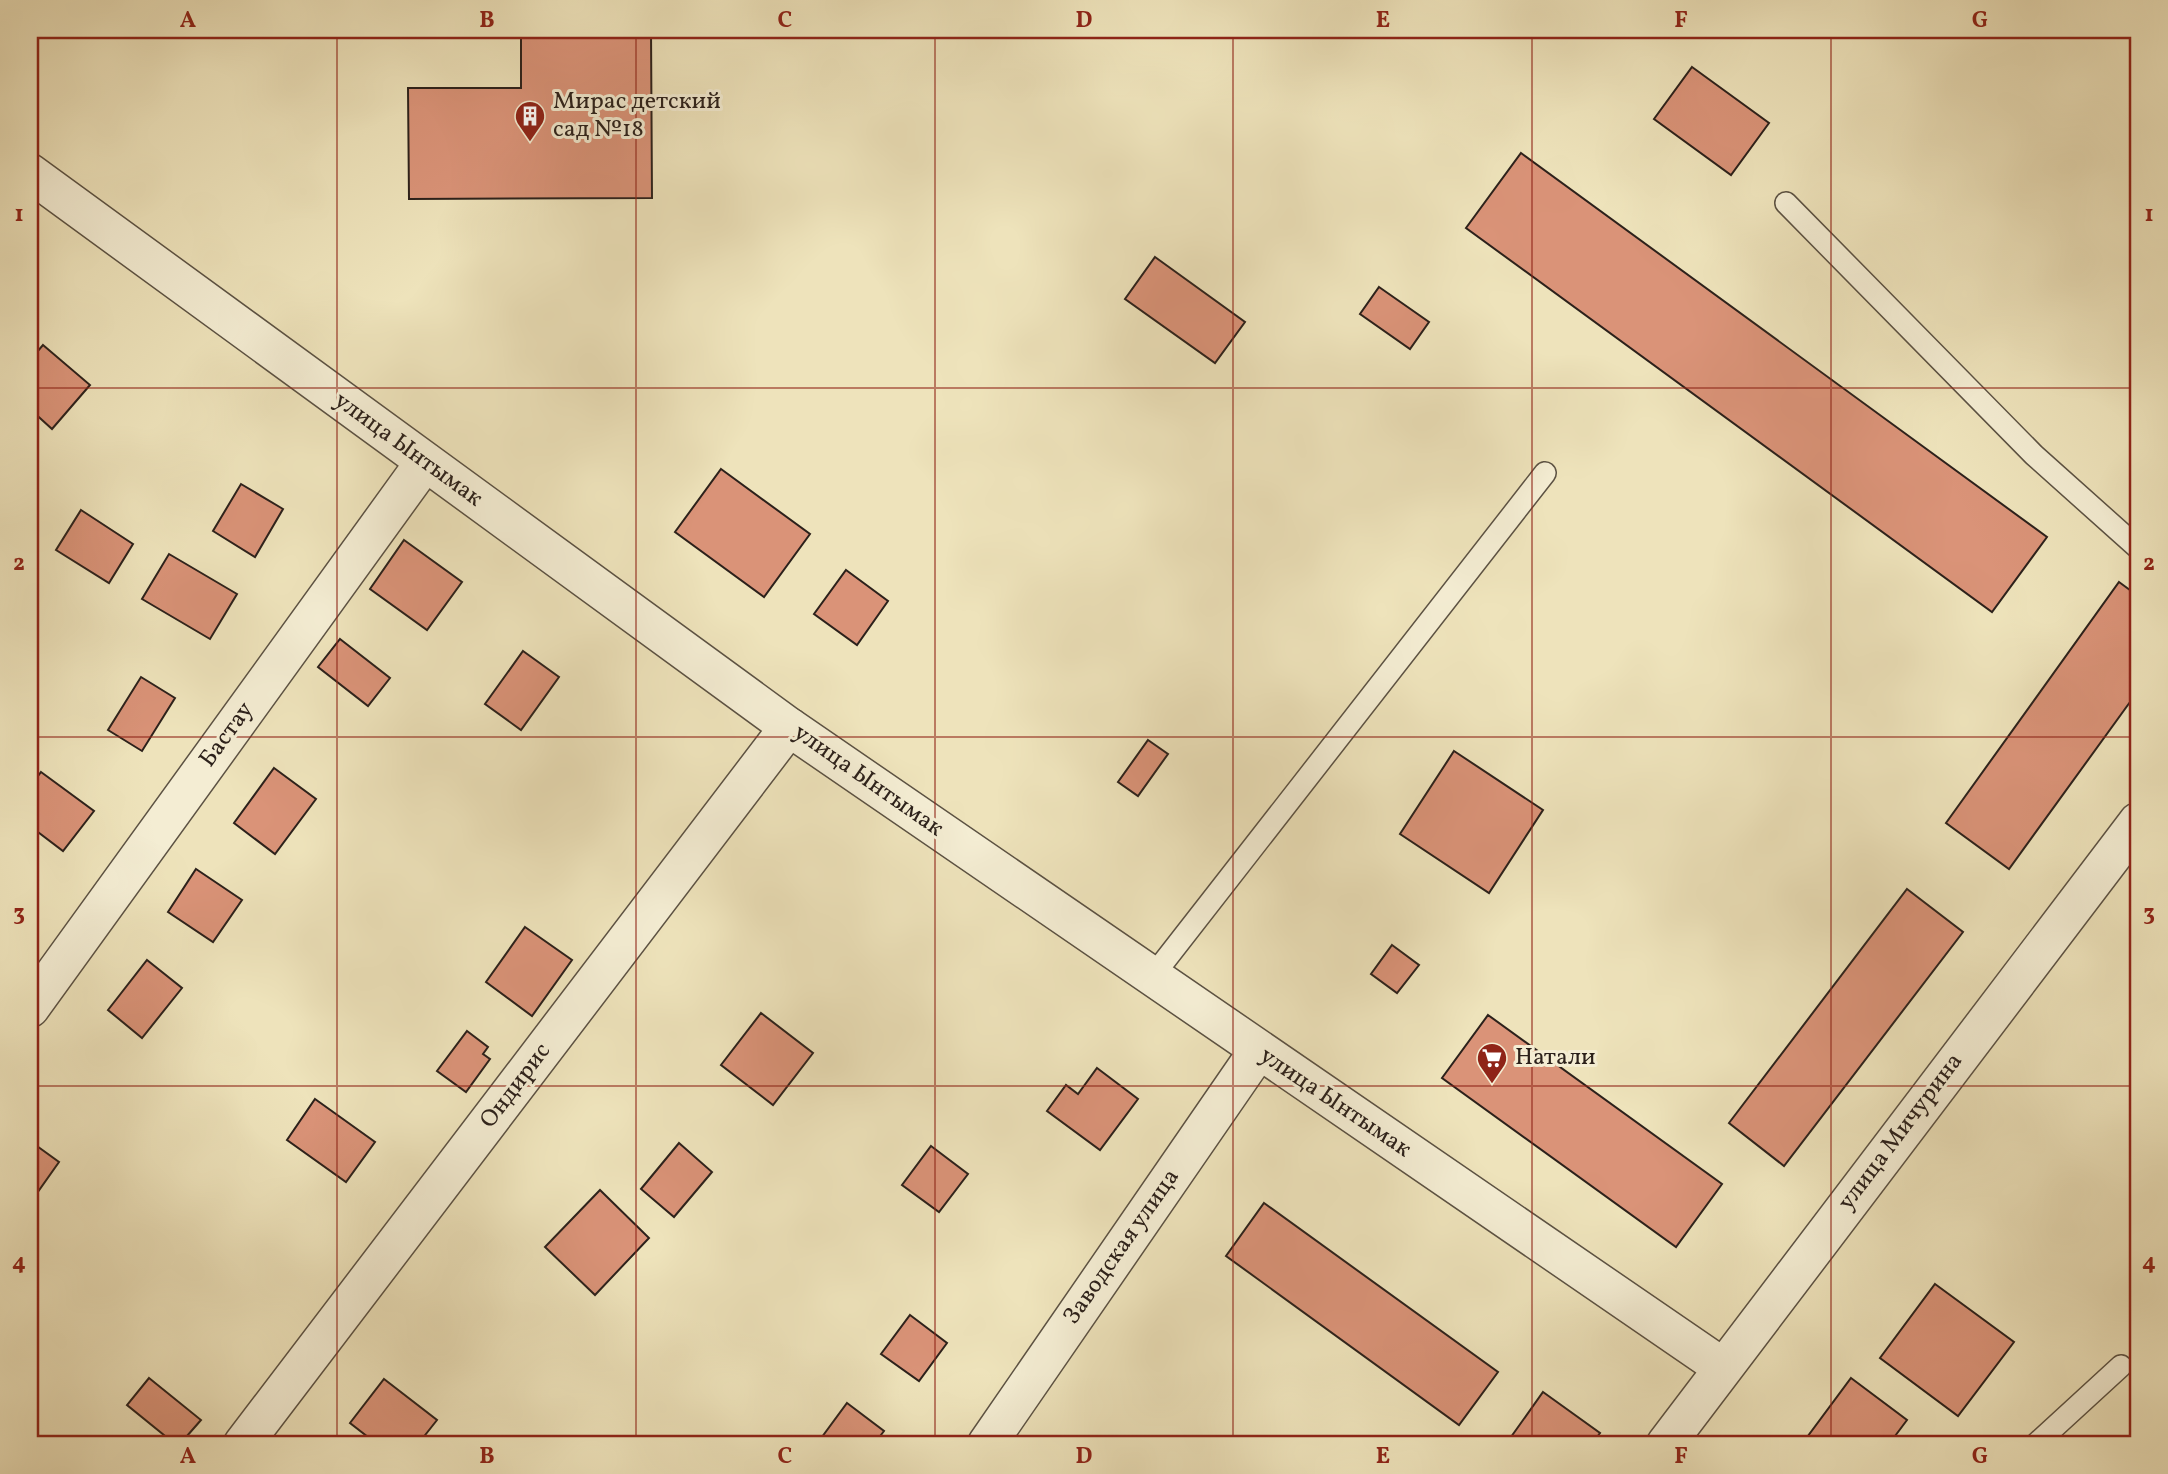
<svg xmlns="http://www.w3.org/2000/svg" width="2168" height="1474" viewBox="0 0 2168 1474" font-family="Vollkorn,serif">
  <rect width="100%" height="100%" fill="#eee3bb"/>
  <filter id="stains"><feTurbulence type="fractalNoise" baseFrequency=".00286" numOctaves="4"/><feColorMatrix values="0 0 0 0 .2 0 0 0 0 .09 0 0 0 0 .02 0 0 0 .5 -.17"/></filter>
  <radialGradient id="worn" r=".72"><stop offset=".6" stop-color="#630" stop-opacity="0"/><stop offset="1" stop-color="#630" stop-opacity=".3"/></radialGradient>
  <g fill="#da9378" stroke="#2c211b" stroke-width="2">
    <path d="M521,30H651L652,198L409,199L408,88H521Z"/>
    <path d="M1692,67L1769,123L1731,175L1654,119Z"/>
    <path d="M1521,153L2047,537L1992,612L1466,228Z"/>
    <path d="M1155,257L1245,322L1215,363L1125,299Z"/>
    <path d="M1379,287L1429,322L1410,349L1360,314Z"/>
    <path d="M43,345L90,385L52,429L30,409V360Z"/>
    <path d="M721,469L810,534L764,597L675,532Z"/>
    <path d="M241,484L283,509L255,557L213,531Z"/>
    <path d="M81,510L133,544L109,583L56,550Z"/>
    <path d="M404,540L462,582L427,630L370,589Z"/>
    <path d="M169,554L237,594L210,639L142,599Z"/>
    <path d="M846,570L888,601L857,645L814,614Z"/>
    <path d="M2119,582L2138,596V691L2009,869L1946,823Z"/>
    <path d="M340,639L390,678L368,706L318,667Z"/>
    <path d="M523,651L559,677L521,730L485,704Z"/>
    <path d="M141,677L175,698L142,751L108,730Z"/>
    <path d="M1148,740L1168,754L1138,796L1118,782Z"/>
    <path d="M1454,751L1543,810L1489,893L1400,834Z"/>
    <path d="M274,768L316,799L275,854L234,823Z"/>
    <path d="M41,772L94,811L63,851L30,826V787Z"/>
    <path d="M196,869L242,900L213,942L168,912Z"/>
    <path d="M1907,889L1963,932L1784,1166L1729,1123Z"/>
    <path d="M525,927L572,960L532,1016L486,982Z"/>
    <path d="M1392,945L1419,965L1397,993L1371,974Z"/>
    <path d="M147,960L182,988L142,1038L108,1010Z"/>
    <path d="M761,1013L813,1053L773,1105L721,1065Z"/>
    <path d="M1488,1015L1722,1184L1676,1247L1442,1078Z"/>
    <path d="M467,1031L488,1047L483,1054L490,1059L466,1092L437,1071Z"/>
    <path d="M1097,1068L1138,1099L1100,1150L1047,1111L1066,1085L1078,1094Z"/>
    <path d="M315,1099L375,1142L346,1182L287,1140Z"/>
    <path d="M30,1141L59,1162L30,1203Z"/>
    <path d="M679,1143L712,1172L674,1217L641,1189Z"/>
    <path d="M931,1146L968,1174L939,1212L902,1185Z"/>
    <path d="M600,1190L649,1238L595,1295L545,1247Z"/>
    <path d="M1264,1203L1498,1372L1459,1425L1226,1256Z"/>
    <path d="M1935,1284L2014,1342L1958,1416L1880,1358Z"/>
    <path d="M910,1315L947,1343L919,1381L881,1354Z"/>
    <path d="M149,1378L201,1420L180,1444H175L127,1405Z"/>
    <path d="M1851,1378L1907,1420L1889,1444H1802Z"/>
    <path d="M384,1379L437,1420L418,1444H377L350,1423Z"/>
    <path d="M1543,1392L1600,1433L1592,1444H1506Z"/>
    <path d="M847,1403L884,1431L874,1444H823L819,1441Z"/>
  </g>
  <g fill="none" stroke-linecap="round" stroke-linejoin="round">
    <g stroke="#5c5243" stroke-width="24">
      <g id="service">
        <path d="M1786,203L2034,455L2138,548"/>
        <path d="M1152,977L1545,473"/>
        <path d="M2036,1444L2121,1366"/>
      </g>
    </g>
    <g stroke="#5c5243" stroke-width="41">
      <g id="minor">
        <path d="M30,1008L425,462"/>
        <path d="M243,1444L789,727"/>
        <path d="M987,1444L1258,1051"/>
      </g>
    </g>
    <g stroke="#5c5243" stroke-width="41">
      <g id="tertiary">
        <path d="M30,173L789,727L1722,1367"/>
        <path d="M1666,1444L2138,822"/>
      </g>
    </g>
    <use href="#service" stroke="#f4edd3" stroke-width="21"/>
    <use href="#minor" stroke="#f4edd3" stroke-width="38"/>
    <use href="#tertiary" stroke="#f4edd3" stroke-width="38"/>
  </g>
  <path fill="none" stroke="#8f2418" stroke-width="2" stroke-opacity="0.55" d="M337,30V1444M636,30V1444M935,30V1444M1233,30V1444M1532,30V1444M1831,30V1444M30,388H2138M30,737H2138M30,1086H2138"/>
  <defs>
    <g id="building-pin" transform="scale(1.575)"><path d="M0 17L-7.5 6A9.5 9.5 0 1 1 7.5 6Z" fill="#8f2418" stroke="#f4edd3"/><path d="M-4-6H4V6H1V3H-1V6H-4ZM-2.5-4.3h1.7v1.8h-1.7ZM.8-4.3h1.7v1.8H.8ZM-2.5-1h1.7V.8h-1.7ZM.8-1h1.7V.8H.8Z" fill="#fff"/></g>
    <g id="supermarket-pin" transform="scale(1.575)"><path d="M0 17L-7.5 6A9.5 9.5 0 1 1 7.5 6Z" fill="#8f2418" stroke="#f4edd3"/><path d="M-6-5.5h2.5l.6 2H6L4.5 2H-2.5L-4.4-4H-6ZM-1.5 3.2a1.3 1.3 0 1 0 .1 0ZM3 3.2a1.3 1.3 0 1 0 .1 0Z" fill="#fff"/></g>
  </defs>
  <g fill-rule="evenodd">
    <use href="#building-pin" x="530" y="116"/>
    <use href="#supermarket-pin" x="1492" y="1058"/>
  </g>
  <g text-anchor="middle" dominant-baseline="central" stroke-width="6" stroke-linejoin="round" paint-order="stroke">
    <g font-size="24" fill="#2c211b" stroke="#f4edd3" text-anchor="start">
      <text x="553" y="102">Мирас детский<tspan x="553" dy="28">сад №18</tspan></text>
      <text x="1515" y="1058">Натали</text>
    </g>
    <g font-size="24" fill="#2c211b" stroke="#f4edd3">
      <text transform="translate(408 450) rotate(36)">улица Ынтымак</text>
      <text transform="translate(227 735) rotate(-54)">Бастау</text>
      <text transform="translate(868 781) rotate(35)">улица Ынтымак</text>
      <text transform="translate(516 1086) rotate(-53)">Ондирис</text>
      <text transform="translate(1335 1103) rotate(34)">улица Ынтымак</text>
      <text transform="translate(1901 1132) rotate(-53)">улица Мичурина</text>
      <text transform="translate(1122 1247) rotate(-55)">Заводская улица</text>
    </g>
  </g>
  <rect width="2168" height="1474" fill="none" stroke="#eee3bb" stroke-width="77"/>
  <rect x="38" y="38" width="2092" height="1398" fill="none" stroke="#8f2418" stroke-width="2.5"/>
  <g font-size="23" text-anchor="middle" font-weight="bold" fill="#8f2418">
    <text x="188" y="27">A</text>
    <text x="487" y="27">B</text>
    <text x="785" y="27">C</text>
    <text x="1084" y="27">D</text>
    <text x="1383" y="27">E</text>
    <text x="1681" y="27">F</text>
    <text x="1980" y="27">G</text>
    <text x="19" y="221">1</text>
    <text x="2149" y="221">1</text>
    <text x="19" y="570">2</text>
    <text x="2149" y="570">2</text>
    <text x="19" y="920">3</text>
    <text x="2149" y="920">3</text>
    <text x="19" y="1269">4</text>
    <text x="2149" y="1269">4</text>
    <text x="188" y="1463">A</text>
    <text x="487" y="1463">B</text>
    <text x="785" y="1463">C</text>
    <text x="1084" y="1463">D</text>
    <text x="1383" y="1463">E</text>
    <text x="1681" y="1463">F</text>
    <text x="1980" y="1463">G</text>
  </g>
  <rect width="100%" height="100%" filter="url(#stains)"/>
  <rect width="100%" height="100%" fill="url(#worn)"/>
</svg>
